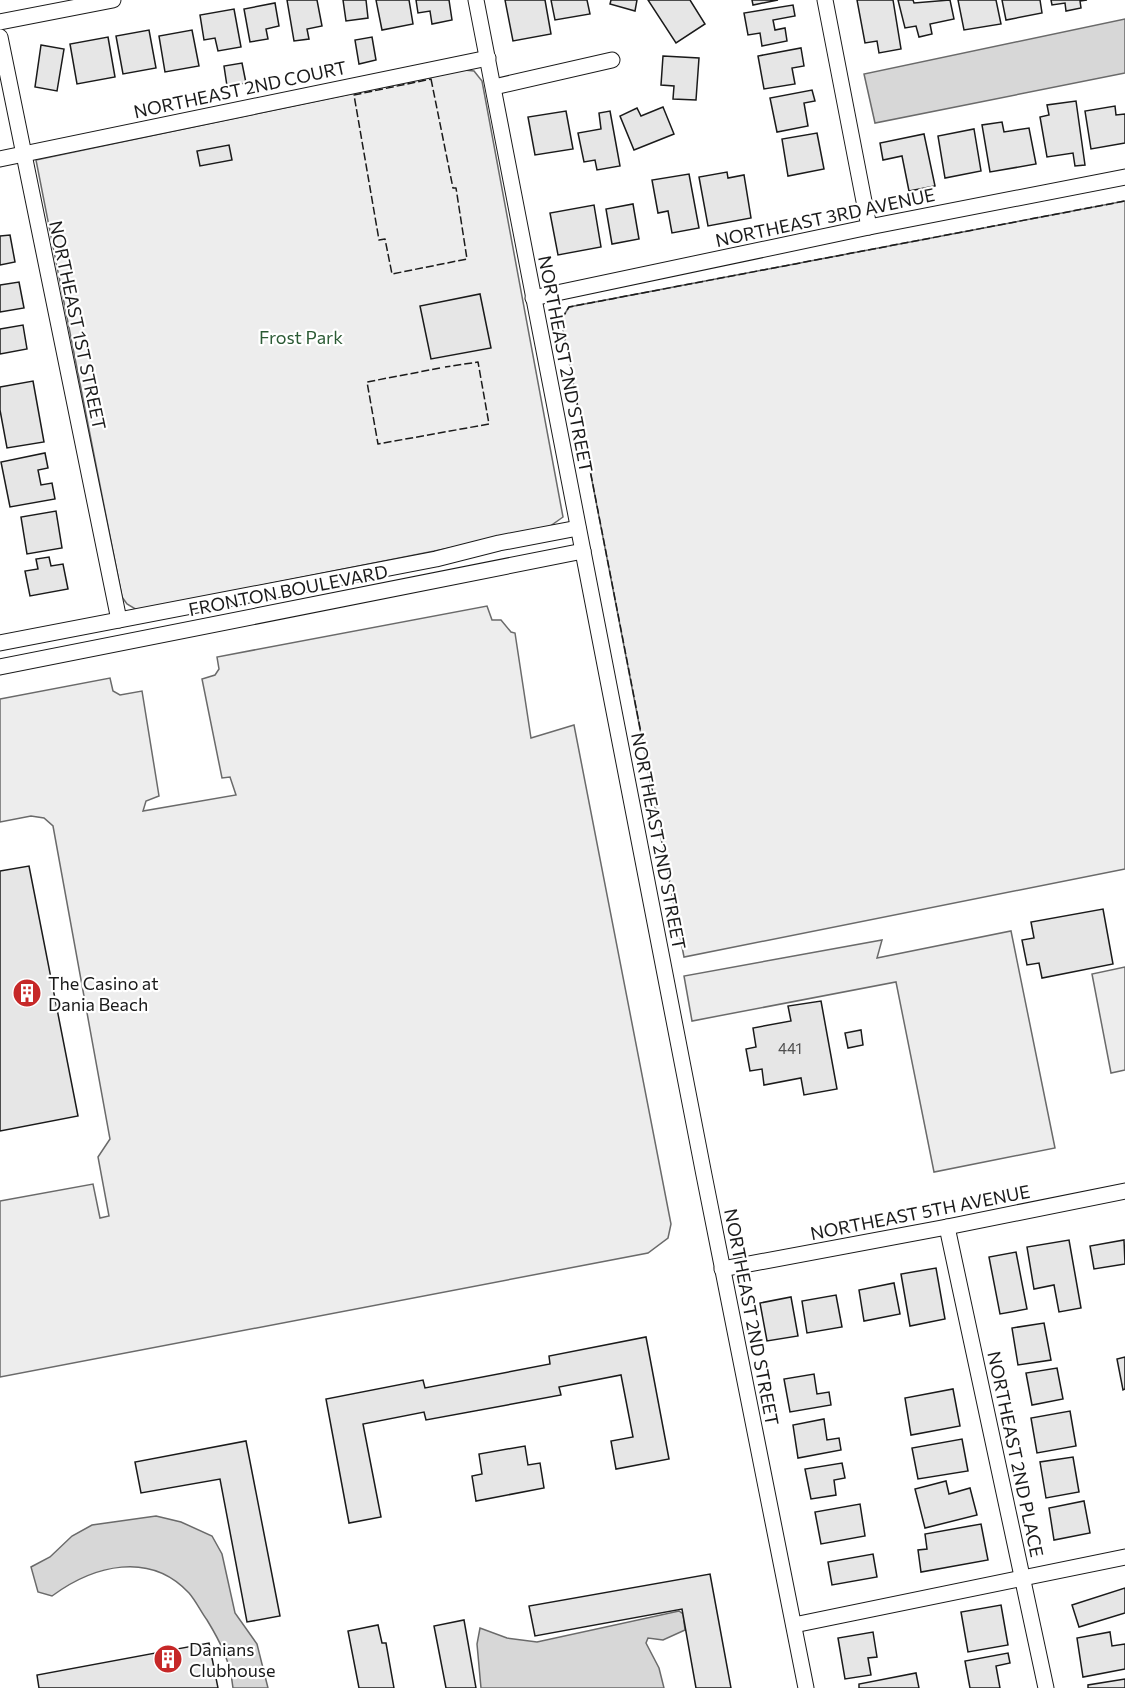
<svg xmlns="http://www.w3.org/2000/svg" width="1125" height="1688" viewBox="0 0 1125 1688" font-family="Commissioner,sans-serif">
  <rect width="100%" height="100%" fill="#fff"/>
  <g fill="#ededed" stroke="#6a6a6a" stroke-width="1.5">
    <path d="M464,70L474,71L482,81L563,517L546,529L137,610L127,604L122,597L36,160Z"/>
    <path d="M1125,201V869L684,957L561,320L569,307Z"/>
    <path d="M487,606L492,620H501L511,632L515,633L531,738L574,725L671,1224L668,1238L648,1253L0,1377V1201L93,1184L100,1218L109,1216L98,1157L110,1139L53,826L44,818L31,816L0,822V699L110,678L113,691L120,695L142,691L159,796L146,801L143,811L236,795L230,777L222,778L202,679L215,675L219,669L217,657Z"/>
    <path d="M1011,931L1055,1148L934,1172L896,982L692,1021L684,976L882,940L877,958Z"/>
    <path d="M1125,967V1070L1111,1073L1092,974Z"/>
  </g>
  <g fill="#d7d7d7" stroke="#6a6a6a" stroke-width="1.5">
    <path d="M1125,19V73L875,123L864,74Z"/>
    <path d="M156,1516L181,1522L212,1536L222,1554L235,1613L257,1644L268,1688H233C230,1661 221,1643 207,1620C201,1612 196,1601 189,1593C150,1551 94,1565 52,1596L38,1592L31,1567L50,1557L72,1536L92,1525Z"/>
    <path d="M679,1611L683,1614L685,1630L663,1640L648,1638L646,1643L659,1668L664,1688H481L477,1644L480,1628L507,1638L537,1642Z"/>
  </g>
  <g fill="#e6e6e6" stroke="#1a1a1a" stroke-width="1.5">
    <path d="M287,0H317L322,26L307,29L309,39L294,41Z"/>
    <path d="M343,0H366L368,18L346,21Z"/>
    <path d="M376,0H409L413,24L382,30Z"/>
    <path d="M416,0H449L452,20L432,24L430,11L418,13Z"/>
    <path d="M505,0H545L551,34L513,41Z"/>
    <path d="M551,0H587L590,14L555,20Z"/>
    <path d="M611,0H637L635,11L610,4Z"/>
    <path d="M648,0H690L705,24L676,43Z"/>
    <path d="M752,0H778L753,5Z"/>
    <path d="M857,0H893L901,49L879,53L877,41L865,43Z"/>
    <path d="M898,0H913L914,3L950,0L954,19L930,24L932,34L919,37L916,26L905,28Z"/>
    <path d="M958,0H996L1001,24L964,30Z"/>
    <path d="M1002,0H1040L1042,13L1006,20Z"/>
    <path d="M1051,0H1087L1080,1L1081,8L1066,11L1065,3L1052,5Z"/>
    <path d="M275,3L279,26L266,29L268,39L250,42L244,9Z"/>
    <path d="M793,5L795,16L773,20L775,30L785,28L787,41L762,46L760,33L748,35L744,13Z"/>
    <path d="M234,9L241,47L218,51L215,38L204,40L200,15Z"/>
    <path d="M149,30L156,68L123,74L116,36Z"/>
    <path d="M192,30L199,66L165,72L159,36Z"/>
    <path d="M108,37L115,77L77,84L70,44Z"/>
    <path d="M372,37L376,60L359,64L355,40Z"/>
    <path d="M41,45L64,49L57,91L35,87Z"/>
    <path d="M801,48L804,66L792,68L795,84L764,89L758,56Z"/>
    <path d="M663,56L699,58L696,100L673,99L674,86L661,85Z"/>
    <path d="M242,63L246,83L227,86L224,66Z"/>
    <path d="M812,90L815,101L804,103L808,126L777,132L770,98Z"/>
    <path d="M1076,101L1085,165L1075,166L1073,153L1047,157L1040,117L1049,115L1047,105Z"/>
    <path d="M1115,106L1116,115L1125,114V143L1091,149L1085,111Z"/>
    <path d="M663,107L674,134L634,150L620,116L637,108L641,116Z"/>
    <path d="M566,111L573,149L535,155L528,117Z"/>
    <path d="M610,111L620,166L597,170L595,160L584,162L578,133L601,129L599,113Z"/>
    <path d="M1002,122L1004,132L1029,128L1036,164L990,172L982,125Z"/>
    <path d="M974,129L981,171L945,178L938,136Z"/>
    <path d="M817,133L824,169L788,176L782,139Z"/>
    <path d="M924,134L935,186L909,191L902,156L883,160L880,143Z"/>
    <path d="M229,145L232,160L200,166L197,151Z"/>
    <path d="M727,172L728,178L744,175L751,218L708,226L699,177Z"/>
    <path d="M689,174L699,228L672,233L668,211L658,213L652,180Z"/>
    <path d="M633,204L639,239L612,244L606,209Z"/>
    <path d="M594,205L601,247L558,255L550,213Z"/>
    <path d="M10,235L15,262L0,265V236Z"/>
    <path d="M19,282L24,308L0,312V285Z"/>
    <path d="M480,294L491,348L431,359L420,306Z"/>
    <path d="M23,325L27,349L0,354V329Z"/>
    <path d="M33,381L44,442L7,448L0,410V387Z"/>
    <path d="M45,453L48,468L38,470L41,485L52,483L55,499L10,507L1,462Z"/>
    <path d="M56,511L62,548L27,554L21,517Z"/>
    <path d="M49,557L51,566L63,564L68,589L30,596L25,571L38,569L36,559Z"/>
    <path d="M29,866L78,1116L0,1131V871Z"/>
    <path d="M1103,909L1113,964L1042,978L1039,963L1027,965L1022,940L1034,938L1031,922Z"/>
    <path d="M821,1001L837,1089L804,1095L801,1078L764,1085L762,1069L750,1071L746,1049L756,1047L753,1028L791,1021L788,1006Z"/>
    <path d="M861,1030L863,1045L848,1048L845,1033Z"/>
    <path d="M1069,1240L1081,1308L1059,1312L1054,1285L1034,1289L1027,1247Z"/>
    <path d="M1124,1240L1125,1264L1094,1269L1090,1246Z"/>
    <path d="M1016,1252L1027,1309L1000,1314L989,1257Z"/>
    <path d="M936,1268L945,1319L910,1326L901,1274Z"/>
    <path d="M894,1283L900,1314L864,1321L859,1290Z"/>
    <path d="M836,1295L842,1327L807,1333L802,1301Z"/>
    <path d="M791,1297L798,1336L767,1341L760,1303Z"/>
    <path d="M1044,1323L1051,1360L1018,1365L1012,1328Z"/>
    <path d="M646,1337L669,1459L616,1469L611,1441L633,1437L621,1375L559,1387L561,1395L426,1420L424,1412L363,1424L381,1517L349,1523L326,1399L423,1380L425,1388L550,1364L549,1356Z"/>
    <path d="M1125,1357V1389L1123,1390L1117,1359Z"/>
    <path d="M1057,1368L1063,1399L1032,1405L1026,1373Z"/>
    <path d="M814,1374L817,1394L829,1392L831,1405L790,1412L784,1379Z"/>
    <path d="M953,1389L960,1426L911,1435L905,1398Z"/>
    <path d="M1070,1411L1076,1446L1037,1453L1031,1418Z"/>
    <path d="M824,1419L827,1440L839,1438L841,1450L798,1458L793,1425Z"/>
    <path d="M962,1439L968,1471L918,1479L912,1448Z"/>
    <path d="M246,1441L280,1616L247,1622L220,1479L141,1493L135,1462Z"/>
    <path d="M525,1446L528,1465L540,1463L544,1488L476,1501L472,1476L482,1474L479,1454Z"/>
    <path d="M1073,1457L1079,1492L1046,1498L1040,1462Z"/>
    <path d="M842,1463L845,1478L834,1480L836,1495L811,1499L805,1469Z"/>
    <path d="M946,1481L949,1494L970,1488L977,1515L925,1528L915,1489Z"/>
    <path d="M1084,1501L1090,1533L1054,1540L1049,1508Z"/>
    <path d="M860,1504L865,1536L821,1544L815,1512Z"/>
    <path d="M981,1524L988,1560L921,1572L918,1550L927,1549L925,1534Z"/>
    <path d="M873,1554L877,1577L832,1585L828,1562Z"/>
    <path d="M710,1574L731,1688H696L682,1609L535,1636L529,1606Z"/>
    <path d="M1125,1588V1613L1079,1627L1072,1605Z"/>
    <path d="M1001,1605L1008,1645L968,1652L961,1612Z"/>
    <path d="M464,1620L476,1688H446L434,1626Z"/>
    <path d="M378,1625L382,1643H386L394,1688H359L348,1631Z"/>
    <path d="M873,1632L877,1657L868,1658L871,1675L845,1679L838,1638Z"/>
    <path d="M1110,1632L1112,1646L1125,1644V1669L1083,1677L1077,1638Z"/>
    <path d="M209,1643L218,1688H39L37,1675Z"/>
    <path d="M1008,1653L1010,1663L996,1666L1000,1688H970L965,1661Z"/>
    <path d="M916,1673L919,1688H859V1684Z"/>
    <path d="M1125,1679V1688H1088V1685Z"/>
  </g>
  <g fill="none" stroke-linecap="round" stroke-linejoin="round">
    <g stroke="#1a1a1a" stroke-width="17">
      <g id="street">
        <path d="M476,0L704,1175L806,1688"/>
        <path d="M825,0L869,227"/>
        <path d="M0,22L113,0"/>
        <path d="M0,37L119,620"/>
        <path d="M494,87L612,60"/>
        <path d="M0,159L488,58"/>
        <path d="M533,298L869,227L1125,177"/>
        <path d="M0,643L436,559L499,543L578,528"/>
        <path d="M0,667L583,551"/>
        <path d="M947,1227L1046,1688"/>
        <path d="M722,1269L947,1227L1125,1191"/>
        <path d="M794,1625L1125,1557"/>
      </g>
    </g>
    <use href="#street" stroke="#fff" stroke-width="15"/>
    <g stroke="#1a1a1a" stroke-width="1.5" stroke-dasharray="8 3" stroke-linecap="butt">
      <path d="M431,79L453,188H456L467,259L392,274L385,239L379,240L354,95Z"/>
      <path d="M440,368L367,382L378,444L489,424L478,362L445,367"/>
      <path d="M678,924L561,320L569,307L1125,201"/>
    </g>
  </g>
  <defs>
    <g id="building-disc" transform="scale(1.5)"><circle r="9.5" fill="#c62828" stroke="#fff"/><path d="M-4-6H4V6H1V3H-1V6H-4ZM-2.5-4.3h1.7v1.8h-1.7ZM.8-4.3h1.7v1.8H.8ZM-2.5-1h1.7V.8h-1.7ZM.8-1h1.7V.8H.8Z" fill="#fff"/></g>
  </defs>
  <g fill-rule="evenodd">
    <use href="#building-disc" x="27" y="993"/>
    <use href="#building-disc" x="168" y="1659"/>
  </g>
  <g text-anchor="middle" dominant-baseline="central" stroke-width="4.5" stroke-linejoin="round" paint-order="stroke">
    <g font-size="15" fill="#4d4d4d">
      <text x="790" y="1048">441</text>
    </g>
    <g font-size="18" fill="#1a1a1a" stroke="#fff">
      <text transform="translate(240 89) rotate(-12)">NORTHEAST 2ND COURT</text>
      <text transform="translate(825 217) rotate(-12)">NORTHEAST 3RD AVENUE</text>
      <text transform="translate(78 325) rotate(78)">NORTHEAST 1ST STREET</text>
      <text transform="translate(566 364) rotate(79)">NORTHEAST 2ND STREET</text>
      <text transform="translate(288 590) rotate(-11)">FRONTON BOULEVARD</text>
      <text transform="translate(659 841) rotate(79)">NORTHEAST 2ND STREET</text>
      <text transform="translate(920 1212) rotate(-11)">NORTHEAST 5TH AVENUE</text>
      <text transform="translate(752 1317) rotate(79)">NORTHEAST 2ND STREET</text>
      <text transform="translate(1016 1454) rotate(78)">NORTHEAST 2ND PLACE</text>
    </g>
    <g font-size="18" fill="#2b5a34" stroke="#fff">
      <text x="301" y="337">Frost Park</text>
    </g>
    <g font-size="18" fill="#1a1a1a" stroke="#fff" text-anchor="start">
      <text x="48" y="983">The Casino at<tspan x="48" dy="21">Dania Beach</tspan></text>
      <text x="189" y="1649">Danians<tspan x="189" dy="21">Clubhouse</tspan></text>
    </g>
  </g>
</svg>
